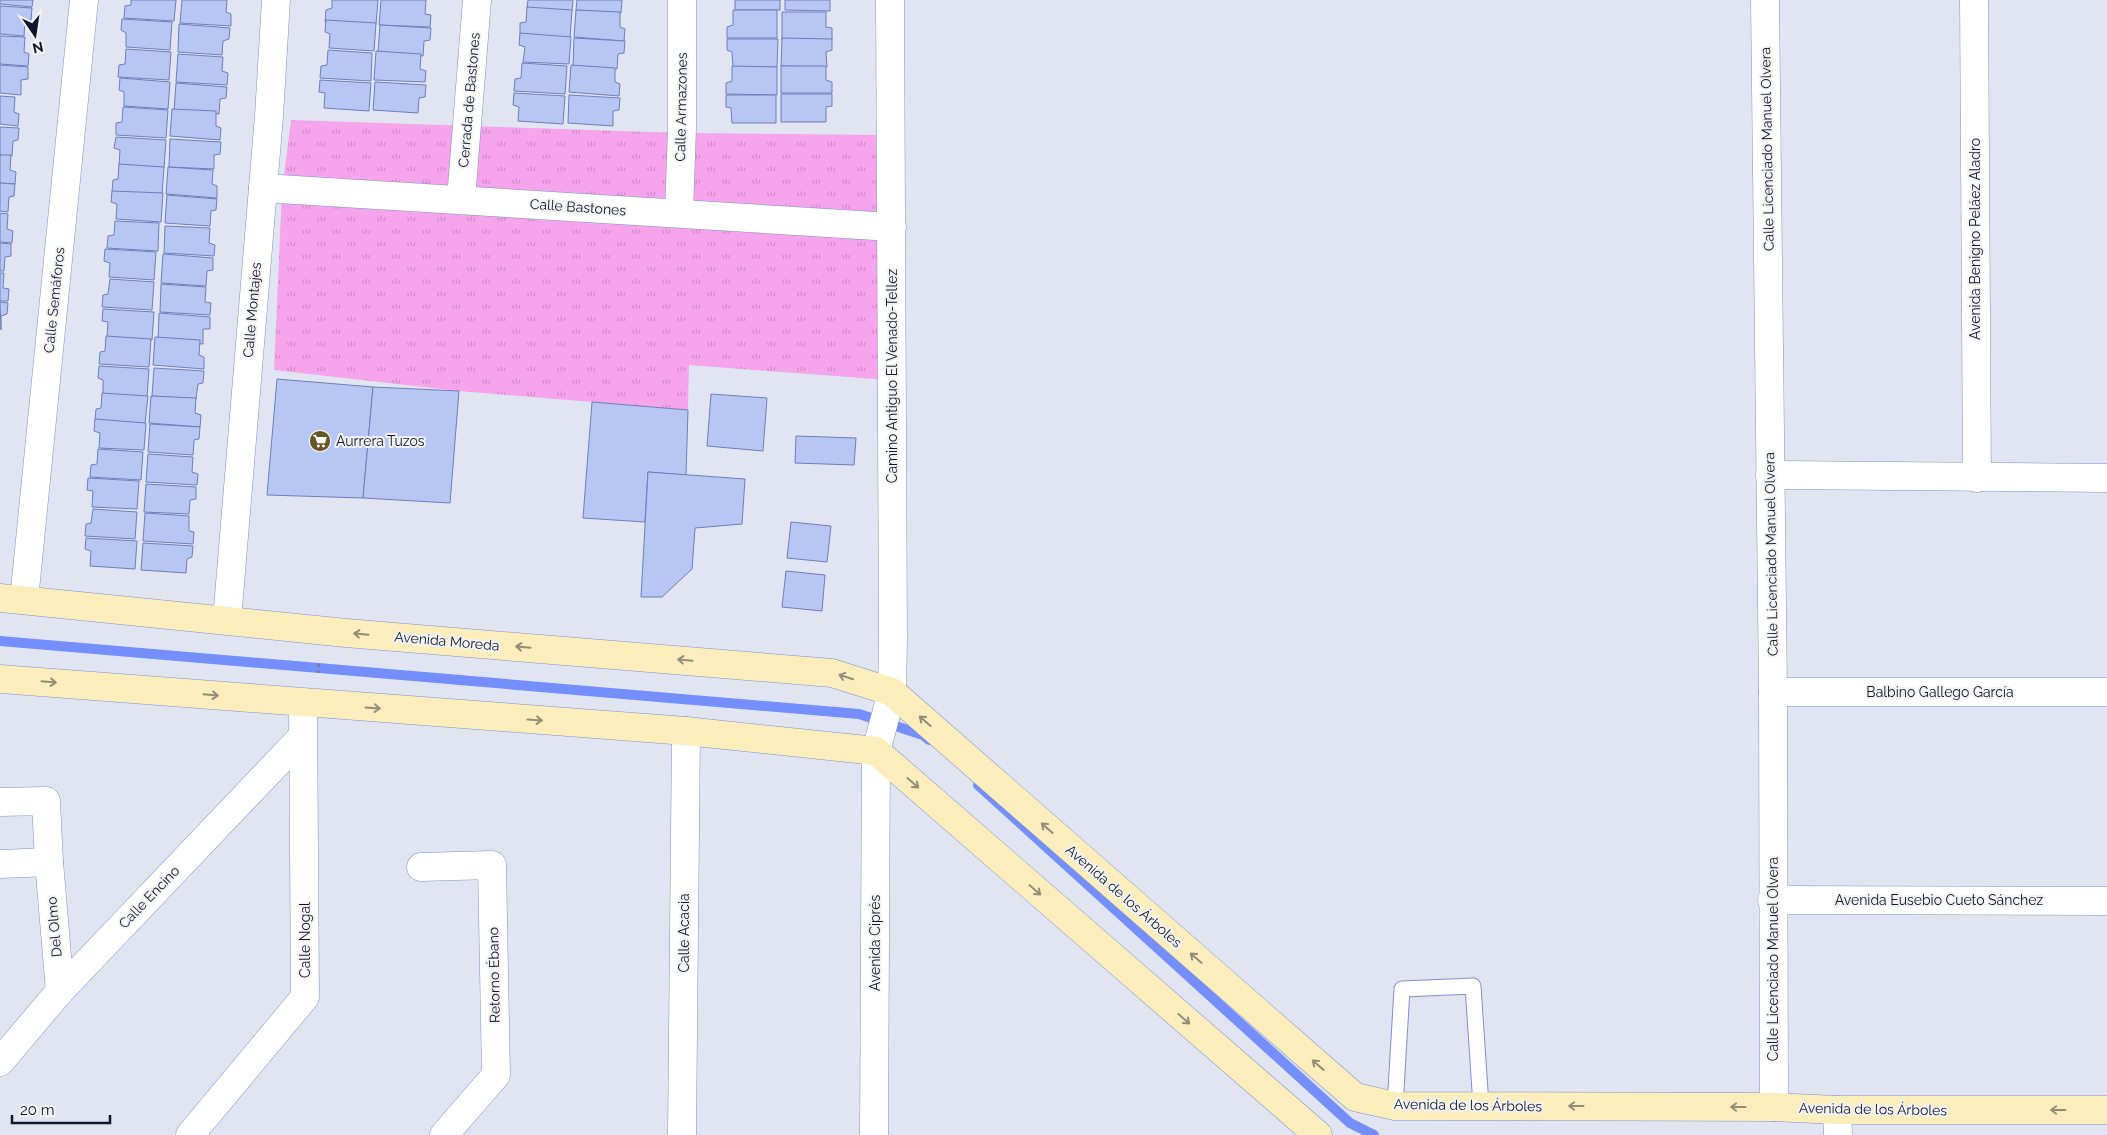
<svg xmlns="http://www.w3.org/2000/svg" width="2107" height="1135" viewBox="0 0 2107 1135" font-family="Raleway,sans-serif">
  <defs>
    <pattern id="park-tufts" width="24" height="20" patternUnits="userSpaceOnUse" patternTransform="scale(1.25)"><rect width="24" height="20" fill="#f6a4eb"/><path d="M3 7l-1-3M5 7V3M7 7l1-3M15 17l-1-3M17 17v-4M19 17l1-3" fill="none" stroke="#d28cca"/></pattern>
  </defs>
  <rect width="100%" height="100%" fill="#e1e5f2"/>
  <path fill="url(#park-tufts)" d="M291,120L681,133L886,135L888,380L689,365L688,410L459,391L274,370L282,191Z"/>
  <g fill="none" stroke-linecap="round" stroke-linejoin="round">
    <g stroke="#748efc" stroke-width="10">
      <path d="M0,641L859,714L923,735L929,740"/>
      <path d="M978,785L1350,1123L1374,1135"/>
    </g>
  </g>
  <g fill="#b8c6f3" stroke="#6d7eba">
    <path d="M0,0H33L32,7L0,4Z"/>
    <path d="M131,0H176L174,21L124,18L125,6L131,5Z"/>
    <path d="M182,0H227L226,12L231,14V26L180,23Z"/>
    <path d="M332,0H378L376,24L325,22L326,10L332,8Z"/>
    <path d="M381,0H426L425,14L431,15L430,27L379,25Z"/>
    <path d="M528,0H573L572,11L527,8Z"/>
    <path d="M577,0H622L621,13L576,10Z"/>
    <rect x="735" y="0" width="45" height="10"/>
    <path d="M785,0H830V11L785,10Z"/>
    <path d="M0,6L32,8L31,20L25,21L24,36L0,34Z"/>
    <path d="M527,7L572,10L570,38L520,34V23L526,22Z"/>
    <path d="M576,10L620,12V27L625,29L624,41L574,37Z"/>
    <path d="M733,10H777V38H727V27L733,25Z"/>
    <path d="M782,12H826V27L832,28V40H782Z"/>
    <path d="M122,19L172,22L170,50L126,47V33L121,30Z"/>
    <path d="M326,20L376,23L374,51L329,48L330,34L325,32Z"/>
    <path d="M179,24L230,28L229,39L223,41L222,55L178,52Z"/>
    <path d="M380,25L431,28L430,40L424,41L423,56L378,53Z"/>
    <path d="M520,33L571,37L569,64L523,62L525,47L519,45Z"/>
    <path d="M0,36L25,37L24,52L29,54L28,66L0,64Z"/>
    <path d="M574,38L625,41L624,53L618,54L617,69L573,66Z"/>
    <path d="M782,38L832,39V50L826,52L827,67L781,66Z"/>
    <path d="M727,39H778L777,67H733L732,52L727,50Z"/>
    <path d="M126,49L171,52L169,80L118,77L119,65L125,64Z"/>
    <path d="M328,50L372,53L371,81L320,78L321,66L327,65Z"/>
    <path d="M376,51L421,54L420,69L426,71L425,82L374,80Z"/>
    <path d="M178,54L223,57L222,71L228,73L227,85L176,82Z"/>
    <path d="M522,63L567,66L565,94L514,91L515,79L521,78Z"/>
    <path d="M0,65L28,67V79L21,80V95L0,93Z"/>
    <path d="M571,65L615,68V82L620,84L619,96L569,92Z"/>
    <path d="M732,66L777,67V95L726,94V83L732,81Z"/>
    <path d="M781,66H826V80L832,82V93H781Z"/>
    <path d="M120,78L170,82L168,109L124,106V92L119,90Z"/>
    <path d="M320,80L371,83L369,111L324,108L325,93L319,92Z"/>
    <path d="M375,82L426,85L425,97L419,98L418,113L373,110Z"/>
    <path d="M176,83L227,87L226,98L220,99L219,114L174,111Z"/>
    <path d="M514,93L565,96L563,124L518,121L519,107L513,105Z"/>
    <path d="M781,94H832V106L826,107V122H781Z"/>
    <path d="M569,95L620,98L619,110L613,111V126L568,123Z"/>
    <path d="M726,95H776V123H732L731,108L726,107Z"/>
    <path d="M0,96L15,97L14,112L19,114L18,126L0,124Z"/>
    <path d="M123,107L168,110L166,138L116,135V123L122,122Z"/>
    <path d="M172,109L216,111V126L221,128L220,140L170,136Z"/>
    <path d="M0,127L19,128L18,140L13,141L12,156L0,155Z"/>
    <path d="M116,137L166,140L164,168L119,165L120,150L114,148Z"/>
    <path d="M170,139L221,142L220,154L214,155V169L169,167Z"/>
    <path d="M0,155H11L10,170L16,172L15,184L0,183Z"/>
    <path d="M119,164L164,167L162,195L112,192L113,180L118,179Z"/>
    <path d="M168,167L213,170L212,184L217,186V198L166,194Z"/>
    <path d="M0,183L15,184L14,196L9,197L8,212L0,211Z"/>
    <path d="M112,191L163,193L161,222L116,219L117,204L111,202Z"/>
    <path d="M167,195L217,199L216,210L211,211L210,226L165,223Z"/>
    <path d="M0,213L8,214L7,229L13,231L12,243L0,242Z"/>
    <path d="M115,221L159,223L158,251L107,248L108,236L114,235Z"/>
    <path d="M165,226L210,228L209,243L215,245L214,256L164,253Z"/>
    <path d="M0,243L11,244V256L5,257L4,271H0Z"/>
    <path d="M105,249L156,252L154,280L109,277L110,263L104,261Z"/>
    <path d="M163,254L213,258V270L207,271L206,286L161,283Z"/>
    <path d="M0,273H4L3,288L9,289L8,301H0Z"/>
    <path d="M110,279L154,282L152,310L102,307L103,295L108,294Z"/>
    <path d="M161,284L206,287L205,302L211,303L210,315L160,312Z"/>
    <path d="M0,302L8,303L7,314L1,316V330Z"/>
    <path d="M103,309L154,312L152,340L107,337L108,322L102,321Z"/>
    <path d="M159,313L210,317V329H203V344L158,341Z"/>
    <path d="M106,336L151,339L149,367L99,364L100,352L105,351Z"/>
    <path d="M155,337L200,340L199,355L204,357V369L153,365Z"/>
    <path d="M99,366L149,369L147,397L103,394V380L98,378Z"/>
    <path d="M154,368L204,371L203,383L198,384L196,399L152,396Z"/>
    <path d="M277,379L373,387L363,498L267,495Z"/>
    <path d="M373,387L459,391L450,503L363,498Z"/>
    <path d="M102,393L148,396L145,424L95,420L96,409L101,408Z"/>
    <path d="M711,394L767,398L763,451L707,446Z"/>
    <path d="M151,396L196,398L195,413L201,415L200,427L149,423Z"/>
    <path d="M592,402L688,410L686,475L648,472L645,522L583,518Z"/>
    <path d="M95,419L146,423L144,450L99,448L100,433L94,431Z"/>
    <path d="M150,424L200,427L199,439L194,440L193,455L148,452Z"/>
    <path d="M796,436L856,438L854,465L795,463Z"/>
    <path d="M98,449L143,452L141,480L90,477L91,465L97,464Z"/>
    <path d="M148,454L193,457L192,472L198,474L197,485L146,482Z"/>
    <path d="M648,472L745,479L742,524L695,528L692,569L662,597H641Z"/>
    <path d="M88,478L139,481L137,509L92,507L93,491L87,490Z"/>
    <path d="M146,484L196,487V499L190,500L189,514L144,512Z"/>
    <path d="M93,509L137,512L135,539L85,536L86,524L91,523Z"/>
    <path d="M145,513L189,516V531L194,532L193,544L143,541Z"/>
    <path d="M791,522L831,526L827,562L787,558Z"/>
    <path d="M86,538L137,541L135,569L90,566L91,551L85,549Z"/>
    <path d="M143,543L193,546L192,557L187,559L186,573L141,570Z"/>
    <path d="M786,571L825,575L822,611L782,607Z"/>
  </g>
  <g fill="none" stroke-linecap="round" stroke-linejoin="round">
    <g stroke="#7e90cd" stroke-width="17">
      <path id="service" d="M1395,1106L1402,989L1473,986L1481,1106"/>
    </g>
    <g stroke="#7e90cd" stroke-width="29">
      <g id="minor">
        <path d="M1765,0L1773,692L1774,1107"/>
        <path d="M1974,0L1977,478"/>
        <path d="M263,188L892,227"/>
        <path d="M461,199L477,0"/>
        <path d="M679,213L682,128V0"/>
        <path d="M1770,475L2107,478"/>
        <path d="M24,600L84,0"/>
        <path d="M227,620L269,116L276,0"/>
        <path d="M1773,692H2107"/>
        <path d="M0,802L46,801L49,862L60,991"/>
        <path d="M0,864L49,862"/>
        <path d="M421,867L492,865L496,1075L444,1135"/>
        <path d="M1772,900L2107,901"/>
        <path d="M0,1062L60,991L303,736"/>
        <path d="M1837,1110L1838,1135"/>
        <path d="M190,1135L305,997L303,703"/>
        <path d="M682,1135L686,731"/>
      </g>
    </g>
    <g stroke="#7e90cd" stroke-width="29">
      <path id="tertiary" d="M874,1135L876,751L892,692L893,640L890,0"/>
    </g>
    <g stroke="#7e90cd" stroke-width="29">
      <g id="secondary">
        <path d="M0,598L346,633L832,673L892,692L1355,1097L1395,1106L1774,1107L1837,1110H2107"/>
        <path d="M0,679L686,731L876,751L1318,1135"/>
      </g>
    </g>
    <path stroke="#787d8f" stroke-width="3" stroke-dasharray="2.5 4" stroke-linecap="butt" d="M318,673L319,660"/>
    <use href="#service" stroke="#fff" stroke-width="15"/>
    <use href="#minor" stroke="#fff" stroke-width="28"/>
    <use href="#tertiary" stroke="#fff" stroke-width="28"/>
    <use href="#secondary" stroke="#fbeebc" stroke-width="28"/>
  </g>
  <defs><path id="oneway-shaft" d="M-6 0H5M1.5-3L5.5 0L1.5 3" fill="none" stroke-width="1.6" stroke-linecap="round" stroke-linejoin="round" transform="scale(1.25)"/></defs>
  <g stroke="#918d7c">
    <use href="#oneway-shaft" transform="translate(361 634) rotate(-175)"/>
    <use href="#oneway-shaft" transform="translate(523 647) rotate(-175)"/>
    <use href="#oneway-shaft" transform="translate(685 660) rotate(-175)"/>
    <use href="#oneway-shaft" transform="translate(846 677) rotate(-162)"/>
    <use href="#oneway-shaft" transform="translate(49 682) rotate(5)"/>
    <use href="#oneway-shaft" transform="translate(211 695) rotate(5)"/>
    <use href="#oneway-shaft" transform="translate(373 708) rotate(4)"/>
    <use href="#oneway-shaft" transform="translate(535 720) rotate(4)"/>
    <use href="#oneway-shaft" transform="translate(925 721) rotate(-139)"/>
    <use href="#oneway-shaft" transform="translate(913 783) rotate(41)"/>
    <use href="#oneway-shaft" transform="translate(1047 828) rotate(-139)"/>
    <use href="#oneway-shaft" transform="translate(1035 890) rotate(41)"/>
    <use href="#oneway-shaft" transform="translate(1196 958) rotate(-139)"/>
    <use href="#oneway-shaft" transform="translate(1184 1019) rotate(41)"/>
    <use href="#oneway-shaft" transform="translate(1318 1065) rotate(-139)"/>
    <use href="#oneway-shaft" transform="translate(1576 1106) rotate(-180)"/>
    <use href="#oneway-shaft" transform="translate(1738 1107) rotate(-180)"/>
    <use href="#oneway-shaft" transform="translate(2058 1110) rotate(180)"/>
  </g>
  <defs>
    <g id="supermarket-disc" transform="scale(1.125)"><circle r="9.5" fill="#675724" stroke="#f2f3f2"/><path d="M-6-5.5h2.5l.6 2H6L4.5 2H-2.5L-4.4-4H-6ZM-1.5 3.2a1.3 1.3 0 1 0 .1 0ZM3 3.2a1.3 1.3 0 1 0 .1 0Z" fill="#fff"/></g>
  </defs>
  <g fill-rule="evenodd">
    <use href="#supermarket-disc" x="320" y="441"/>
  </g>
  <g text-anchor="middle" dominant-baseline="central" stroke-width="4" stroke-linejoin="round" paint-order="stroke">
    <g font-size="14" fill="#10162d" stroke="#f2f3f2">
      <text transform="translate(469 100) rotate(-85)">Cerrada de Bastones</text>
      <text transform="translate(681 107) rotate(-89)">Calle Armazones</text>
      <text transform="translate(1767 149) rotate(-91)">Calle Licenciado Manuel Olvera</text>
      <text transform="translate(578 207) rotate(4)">Calle Bastones</text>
      <text transform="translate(1975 239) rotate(-90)">Avenida Benigno Peláez Aladro</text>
      <text transform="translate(54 300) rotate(-84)">Calle Semáforos</text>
      <text transform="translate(252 310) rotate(-85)">Calle Montajes</text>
      <text transform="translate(892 376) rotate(-90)">Camino Antiguo El Venado-Tellez</text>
      <text transform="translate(1771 554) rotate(-91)">Calle Licenciado Manuel Olvera</text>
      <text transform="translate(447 641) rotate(5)">Avenida Moreda</text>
      <text x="1940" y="692">Balbino Gallego García</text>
      <text transform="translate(1124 896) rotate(41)">Avenida de los Árboles</text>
      <text transform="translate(149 897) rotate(-46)">Calle Encino</text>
      <text x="1939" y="900">Avenida Eusebio Cueto Sánchez</text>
      <text transform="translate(54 927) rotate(-95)">Del Olmo</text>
      <text transform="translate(684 933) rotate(-90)">Calle Acacia</text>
      <text transform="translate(305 940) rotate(-90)">Calle Nogal</text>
      <text transform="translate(875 943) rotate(-90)">Avenida Ciprés</text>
      <text transform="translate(1773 959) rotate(-90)">Calle Licenciado Manuel Olvera</text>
      <text transform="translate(494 975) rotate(-91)">Retorno Ébano</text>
      <text transform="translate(1468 1105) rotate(1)">Avenida de los Árboles</text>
      <text transform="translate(1873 1109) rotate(1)">Avenida de los Árboles</text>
    </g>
    <g font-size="14" fill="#10162d" stroke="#f2f3f2" text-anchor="start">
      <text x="336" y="441">Aurrera Tuzos</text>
    </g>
  </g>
  <g transform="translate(35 35) rotate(167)" stroke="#f2f3f2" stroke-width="4" paint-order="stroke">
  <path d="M0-4L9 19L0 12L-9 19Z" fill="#10162d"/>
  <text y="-8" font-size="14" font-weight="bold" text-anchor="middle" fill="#10162d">N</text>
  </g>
  <path d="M12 1115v8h98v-8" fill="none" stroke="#10162d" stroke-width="2.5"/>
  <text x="20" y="1115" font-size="15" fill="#10162d" stroke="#f2f3f2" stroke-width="4" paint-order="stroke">20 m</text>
</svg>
